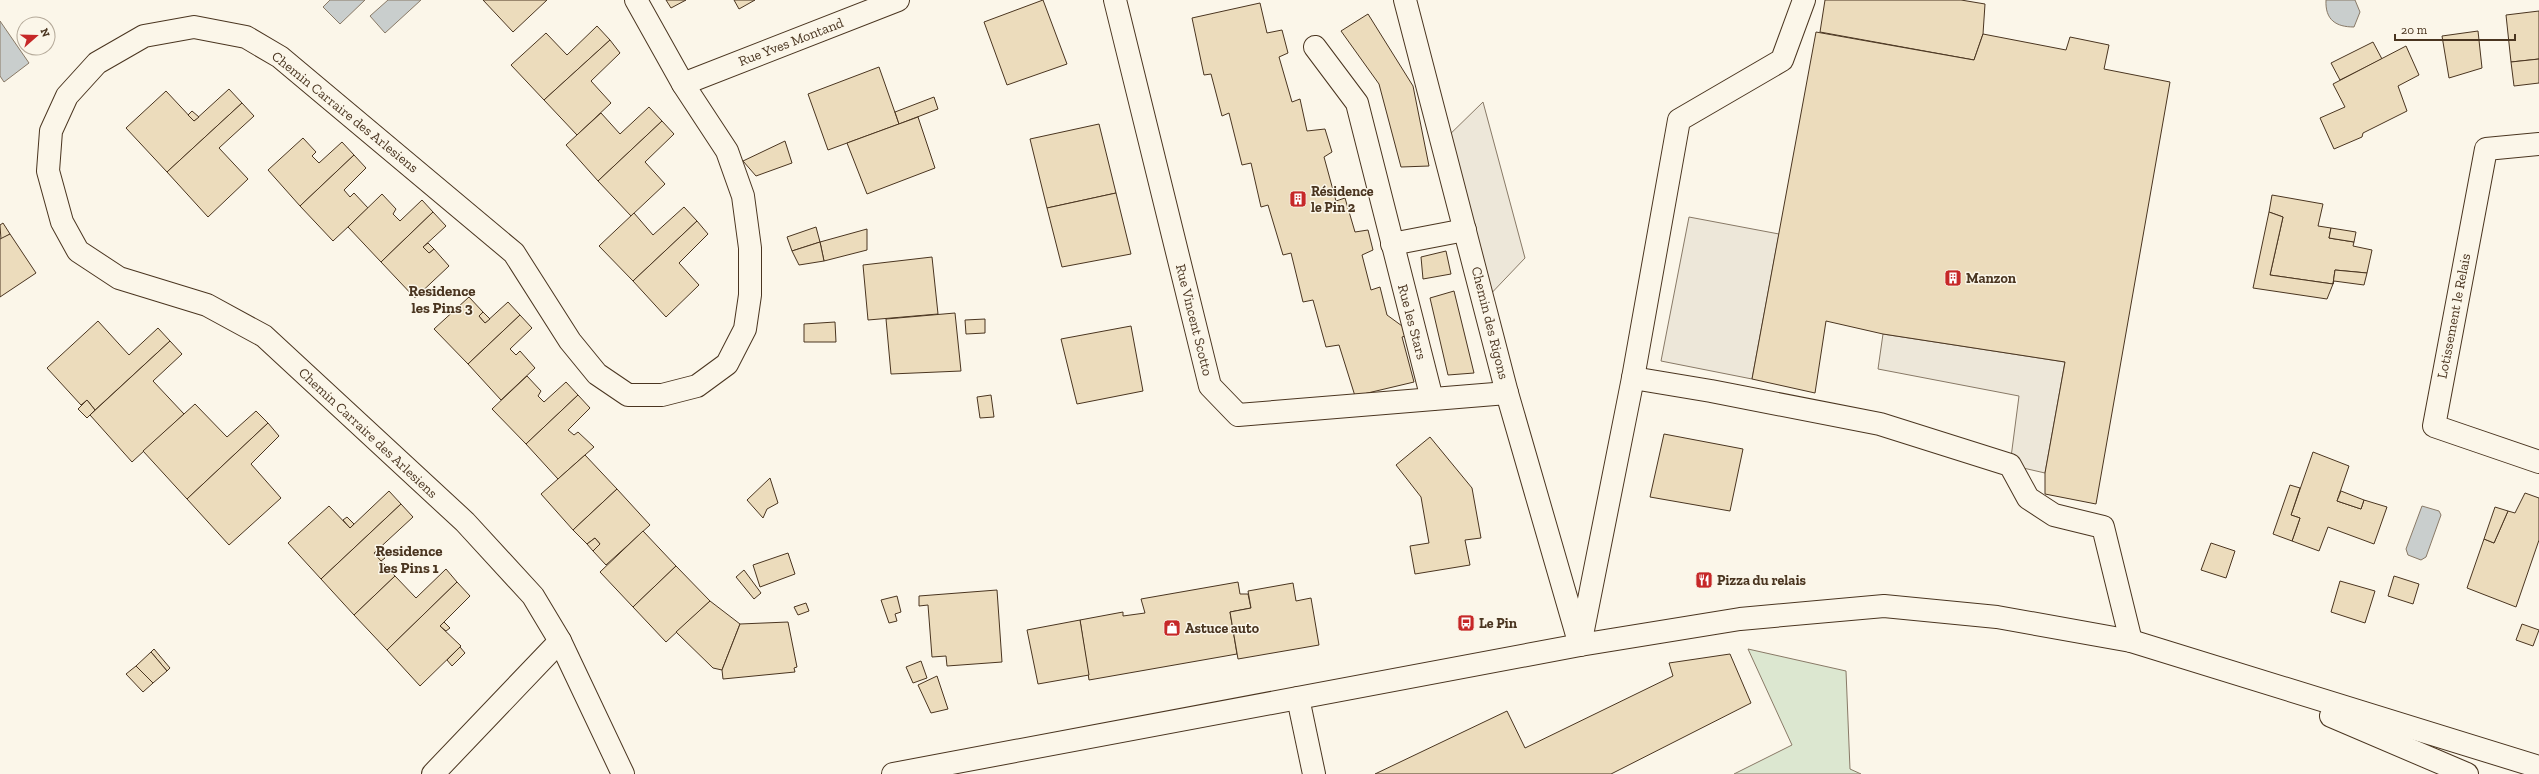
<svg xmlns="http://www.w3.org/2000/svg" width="2539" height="774" viewBox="0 0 2539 774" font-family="'Zilla Slab',serif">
  <rect width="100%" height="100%" fill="#fbf6e9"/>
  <path fill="#dce7d0" stroke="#887966" d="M1748,649L1846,671L1850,769L1861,774H1734L1792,745Z"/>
  <g fill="#ede7d9" stroke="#887966">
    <path d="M1483,102L1525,258L1484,301L1442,142Z"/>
    <path d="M1689,217L1779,234L1752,379L1661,361Z"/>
    <path d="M1883,334L2065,362L2045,473L2010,465L2019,396L1878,369Z"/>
  </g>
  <g fill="#c9cecd" stroke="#887966">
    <path d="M330,0H365L340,24L323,7Z"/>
    <path d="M388,0H421L385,33L370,16Z"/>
    <path d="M2326,0H2355L2360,12L2354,27C2336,27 2325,20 2326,0Z"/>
    <path d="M0,21L29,63L4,82L0,76Z"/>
    <path d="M2422,506L2439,511L2441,515L2426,557L2421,560L2408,555L2406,549Z"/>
  </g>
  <g fill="#ecdcbc" stroke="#4a3520">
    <path d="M483,0H547L513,32Z"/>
    <path d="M666,0H686L671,8Z"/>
    <path d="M734,0H755L739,9Z"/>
    <path d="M1043,0L1067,64L1007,85L984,22Z"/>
    <path d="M1825,0H1961L1985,4L1983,34L1974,60L1820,32Z"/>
    <path d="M1260,3L1267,33L1282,30L1288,53L1279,57L1292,102L1300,99L1307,131L1325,129L1332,152L1324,157L1336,201L1345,198L1355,232L1368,230L1373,250L1362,255L1371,290L1380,287L1387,315L1413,334L1402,337L1414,382L1355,396L1339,345L1326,347L1313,300L1303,302L1291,253L1283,255L1268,205L1261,207L1251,163L1242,165L1229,113L1222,116L1211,74L1204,75L1192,18Z"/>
    <path d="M2539,11V59L2511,62L2506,15Z"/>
    <path d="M1368,14L1413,86L1429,166L1401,167L1379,84L1341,31Z"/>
    <path d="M597,26L610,40L544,100L511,65L546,33L567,55Z"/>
    <path d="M2478,31L2482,68L2449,78L2442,36Z"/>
    <path d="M1816,32L1974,60L1983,34L2066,50L2070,37L2109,45L2104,69L2170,82L2096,504L2045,494V473L2065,362L1883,334L1826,321L1815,393L1752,379Z"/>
    <path d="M610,40L620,53L591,81L611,103L577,135L544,100Z"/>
    <path d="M2373,42L2382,59L2340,80L2331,63Z"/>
    <path d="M2406,46L2419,75L2398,86L2407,111L2363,133L2362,137L2334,149L2320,118L2345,107L2333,84Z"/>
    <path d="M2539,59V83L2514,86L2511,62Z"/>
    <path d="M879,67L899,124L828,150L808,94Z"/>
    <path d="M229,89L242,103L167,172L126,128L166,91L194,121Z"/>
    <path d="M934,97L938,109L899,124L895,112Z"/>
    <path d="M242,103L254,116L219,148L248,179L208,217L167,172Z"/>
    <path d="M649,107L662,121L598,181L566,145L601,113L620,134Z"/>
    <path d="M192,111L199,117L194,121L188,115Z"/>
    <path d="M918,117L935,168L867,194L847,143Z"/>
    <path d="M662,121L674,134L645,162L665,184L631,216L598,181Z"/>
    <path d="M1099,124L1116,193L1047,208L1030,139Z"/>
    <path d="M303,138L316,152L312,156L319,163L342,142L354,155L300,206L268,170Z"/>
    <path d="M785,141L792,163L756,176L743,161Z"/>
    <path d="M354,155L366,168L344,190L350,197L354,193L368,208L333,241L300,206Z"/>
    <path d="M1116,193L1131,254L1062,267L1047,208Z"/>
    <path d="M382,194L396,209L393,214L400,221L422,200L433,212L381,262L348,227Z"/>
    <path d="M2272,195L2323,204L2318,226L2331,228L2329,238L2354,242L2353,246L2372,250L2367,273L2335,270L2333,284L2270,275L2283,217L2269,212Z"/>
    <path d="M684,207L697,221L633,281L599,246L634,213L653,235Z"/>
    <path d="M433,212L446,226L423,247L429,253L434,249L449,266L415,298L381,262Z"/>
    <path d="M2269,212L2283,217L2270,275L2333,284L2327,299L2253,288Z"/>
    <path d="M697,221L708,234L679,263L699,285L666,317L633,281Z"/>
    <path d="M3,223L10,234L1,240L0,225Z"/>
    <path d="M816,227L820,242L792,251L787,237Z"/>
    <path d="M2331,228L2356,232L2354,242L2329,238Z"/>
    <path d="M867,229V250L824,261L820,242Z"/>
    <path d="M10,234L36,273L0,297V239Z"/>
    <path d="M820,242L824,261L799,265L792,251Z"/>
    <path d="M428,243L434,249L429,253L423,247Z"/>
    <path d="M1446,251L1451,274L1423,279L1421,257Z"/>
    <path d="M932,257L938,314L868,320L863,265Z"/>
    <path d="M2335,270L2367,273L2364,285L2334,281L2333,284Z"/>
    <path d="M1454,291L1474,373L1448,375L1430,298Z"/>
    <path d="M469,297L483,312L479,316L485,323L508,302L520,315L468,364L434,329Z"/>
    <path d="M483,312L490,319L485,323L479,316Z"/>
    <path d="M955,313L961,371L891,374L886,319Z"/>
    <path d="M520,315L532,328L510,349L516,355L520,351L535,368L501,400L468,364Z"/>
    <path d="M985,319V333L966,334L965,320Z"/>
    <path d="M98,321L129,355L158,328L170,341L95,410L87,400L81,405L47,368Z"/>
    <path d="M835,322L836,342H804V324Z"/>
    <path d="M1131,326L1143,391L1077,404L1061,339Z"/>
    <path d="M170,341L182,354L153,381L184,414L132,462L90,415Z"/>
    <path d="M527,376L541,391L538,396L544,402L566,382L578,395L526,444L492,409Z"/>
    <path d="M578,395L590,408L568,430L574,435L578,432L594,447L558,479L526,444Z"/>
    <path d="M991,395L994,417L980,418L977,397Z"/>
    <path d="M87,400L95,410L87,418L78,409Z"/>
    <path d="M195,404L227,437L256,411L268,423L187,499L143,451Z"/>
    <path d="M268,423L279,436L251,464L281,498L229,545L187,499Z"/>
    <path d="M1664,434L1743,449L1730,511L1650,497Z"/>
    <path d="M1430,437L1472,488L1481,538L1465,540L1470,565L1415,574L1410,546L1429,543L1421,497L1396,465Z"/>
    <path d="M2313,452L2349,466L2337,501L2361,509L2364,500L2387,507L2374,544L2328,527L2319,551L2292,541L2300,518L2291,515Z"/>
    <path d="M585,455L617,489L573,530L541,494Z"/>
    <path d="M770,478L778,503L767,509L763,518L747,500Z"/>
    <path d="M2290,485L2300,488L2291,515L2300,518L2292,541L2273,534Z"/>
    <path d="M617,489L650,525L606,565L593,551L600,544L595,538L587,544L573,530Z"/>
    <path d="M389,491L401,504L321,579L288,543L329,506L350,528Z"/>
    <path d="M2341,491L2364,500L2361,509L2337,501Z"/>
    <path d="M2525,493L2539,498V540L2516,607L2467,588L2484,539L2494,543L2508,511L2515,513Z"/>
    <path d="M401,504L413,517L374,553L395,576L354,615L321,579Z"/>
    <path d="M2495,507L2508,511L2494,543L2484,539Z"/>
    <path d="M347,517L354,524L350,528L343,520Z"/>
    <path d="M643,531L676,566L633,607L600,572Z"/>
    <path d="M595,538L600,544L593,551L587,544Z"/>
    <path d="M2211,543L2235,551L2226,578L2201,570Z"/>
    <path d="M378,550L385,558L381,561L374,553Z"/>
    <path d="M788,553L795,574L760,587L753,565Z"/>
    <path d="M676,566L710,601L666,642L633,607Z"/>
    <path d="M446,569L457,582L387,650L354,615L395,576L416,598Z"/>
    <path d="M744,570L761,593L754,599L736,577Z"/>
    <path d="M2394,576L2419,584L2413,604L2388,596Z"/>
    <path d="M2340,581L2375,591L2365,623L2331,612Z"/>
    <path d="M457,582L470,596L440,626L461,646L420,686L387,650Z"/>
    <path d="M1238,582L1240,594H1248L1251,608L1230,612L1237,654L1089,680L1080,620L1123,612V616L1145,613L1141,599Z"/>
    <path d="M1293,583L1296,601L1311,598L1319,645L1238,659L1230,612L1251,608L1248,591Z"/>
    <path d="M997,590L1002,662L947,666L946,656L932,657L928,605L919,606V596Z"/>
    <path d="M897,596L901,612L895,614L897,621L889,623L881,600Z"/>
    <path d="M710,601L740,624L722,670L713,668L676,632Z"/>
    <path d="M806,603L809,611L798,615L794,607Z"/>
    <path d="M1080,620L1089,675L1038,684L1027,630Z"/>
    <path d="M444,622L450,628L446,631L440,626Z"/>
    <path d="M788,622L797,667L794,668L795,672L723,679L722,670L740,624Z"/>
    <path d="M2522,624L2539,630L2533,646L2516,640Z"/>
    <path d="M460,647L465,653L452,666L447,660Z"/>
    <path d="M154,649L170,668L167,671L151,652Z"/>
    <path d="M151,652L167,671L153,683L136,666Z"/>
    <path d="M1730,654L1751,703L1611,774H1375L1507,711L1525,748L1673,676L1669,663Z"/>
    <path d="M921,661L927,678L913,683L906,667Z"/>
    <path d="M136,666L153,683L143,692L126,674Z"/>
    <path d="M937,676L948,709L931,713L918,685Z"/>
  </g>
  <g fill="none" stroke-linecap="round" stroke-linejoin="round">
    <g stroke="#4a3520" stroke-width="24">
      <g id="minor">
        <path d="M1115,0L1210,386L1238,415L1507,393"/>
        <path d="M1405,0L1507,393L1579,642"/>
        <path d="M1315,47L1357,103L1432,399"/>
        <path d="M683,84L898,0"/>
        <path d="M2539,144L2486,149L2434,426L2539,462"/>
        <path d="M1392,244L1465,230"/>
        <path d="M1633,378L1711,391L1880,424L2010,465L2028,498L2054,515L2103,527L2131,641"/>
        <path d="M1580,645L1633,378L1679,120L1782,60L1804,0"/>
        <path d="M1298,698L1314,774"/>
        <path d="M433,774L560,641"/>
        <path d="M623,774L560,641L533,596L465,522L264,336L207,305L119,278L78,251L62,222L48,171L51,131L67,96L97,63L144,36L194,27L246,37L280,57L514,253L570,341L597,374L628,395H662L697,386L727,364L745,329L750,295V248L743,196L727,151L683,84L636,0"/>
      </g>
    </g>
    <g stroke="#4a3520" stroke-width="24">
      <g id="major">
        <path d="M2331,716L2467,774"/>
        <path d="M893,774L1580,645L1740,619L1884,606L1997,617L2131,641L2539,767"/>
      </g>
    </g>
    <use href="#minor" stroke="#fbf6e9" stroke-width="22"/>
    <use href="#major" stroke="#fbf6e9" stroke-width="22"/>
  </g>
  <defs>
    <g id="building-square" transform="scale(0.9)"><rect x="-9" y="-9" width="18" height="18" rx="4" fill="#c62828" stroke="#fbf6e9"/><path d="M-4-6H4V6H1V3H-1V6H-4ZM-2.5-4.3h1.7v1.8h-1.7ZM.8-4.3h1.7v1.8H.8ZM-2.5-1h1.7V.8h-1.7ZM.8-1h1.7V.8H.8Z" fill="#fff"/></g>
    <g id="restaurant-square" transform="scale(0.9)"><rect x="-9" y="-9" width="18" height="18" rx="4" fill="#c62828" stroke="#fbf6e9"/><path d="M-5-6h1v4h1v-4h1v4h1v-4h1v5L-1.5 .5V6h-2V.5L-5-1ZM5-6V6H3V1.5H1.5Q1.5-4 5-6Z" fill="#fff"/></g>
    <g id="bus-square" transform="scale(0.9)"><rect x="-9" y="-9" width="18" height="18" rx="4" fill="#c62828" stroke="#fbf6e9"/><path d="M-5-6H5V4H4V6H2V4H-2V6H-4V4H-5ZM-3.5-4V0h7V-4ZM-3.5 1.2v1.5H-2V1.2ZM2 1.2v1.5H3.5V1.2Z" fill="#fff"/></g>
    <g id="shop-square" transform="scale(0.9)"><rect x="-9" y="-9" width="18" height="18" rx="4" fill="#c62828" stroke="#fbf6e9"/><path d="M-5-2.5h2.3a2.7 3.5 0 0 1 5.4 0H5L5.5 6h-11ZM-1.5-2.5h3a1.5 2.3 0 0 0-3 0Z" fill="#fff"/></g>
  </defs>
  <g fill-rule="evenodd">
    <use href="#building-square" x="1298" y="199"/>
    <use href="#building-square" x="1953" y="278"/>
    <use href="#restaurant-square" x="1704" y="580"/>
    <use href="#bus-square" x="1466" y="623"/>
    <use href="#shop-square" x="1172" y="628"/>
  </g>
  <g text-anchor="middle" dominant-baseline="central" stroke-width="3" stroke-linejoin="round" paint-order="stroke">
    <g font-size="14" fill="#4a3520" stroke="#fbf6e9">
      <text transform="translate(791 42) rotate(-21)">Rue Yves Montand</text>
      <text transform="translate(345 112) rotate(39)">Chemin Carraire des Arlesiens</text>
      <text transform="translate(2454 316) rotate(-79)">Lotissement le Relais</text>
      <text transform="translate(1194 320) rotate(76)">Rue Vincent Scotto</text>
      <text transform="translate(1412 322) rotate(75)">Rue les Stars</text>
      <text transform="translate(1490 323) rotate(76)">Chemin des Rigons</text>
      <text transform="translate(368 433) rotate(43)">Chemin Carraire des Arlesiens</text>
    </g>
    <g font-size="14" font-weight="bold" fill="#4a3520" stroke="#fbf6e9" text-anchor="start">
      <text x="1311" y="191">Résidence<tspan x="1311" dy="16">le Pin 2</tspan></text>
      <text x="1966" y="278">Manzon</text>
      <text x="1717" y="580">Pizza du relais</text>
      <text x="1479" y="623">Le Pin</text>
      <text x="1185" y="628">Astuce auto</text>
    </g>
    <g font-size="15" font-weight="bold" fill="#4a3520" stroke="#fbf6e9">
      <text x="442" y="291">Residence<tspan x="442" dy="17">les Pins 3</tspan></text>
      <text x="409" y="551">Residence<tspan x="409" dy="17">les Pins 1</tspan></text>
    </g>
  </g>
  <g transform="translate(36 36) rotate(70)"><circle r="19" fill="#fbf6e9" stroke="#b4a999"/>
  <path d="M0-3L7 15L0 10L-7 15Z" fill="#c62828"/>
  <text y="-6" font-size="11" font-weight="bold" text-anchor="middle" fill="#4a3520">N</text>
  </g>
  <path d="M2395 34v6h120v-6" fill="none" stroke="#4a3520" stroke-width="2"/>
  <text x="2401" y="34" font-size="12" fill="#4a3520" stroke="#fbf6e9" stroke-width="3" paint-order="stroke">20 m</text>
</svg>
